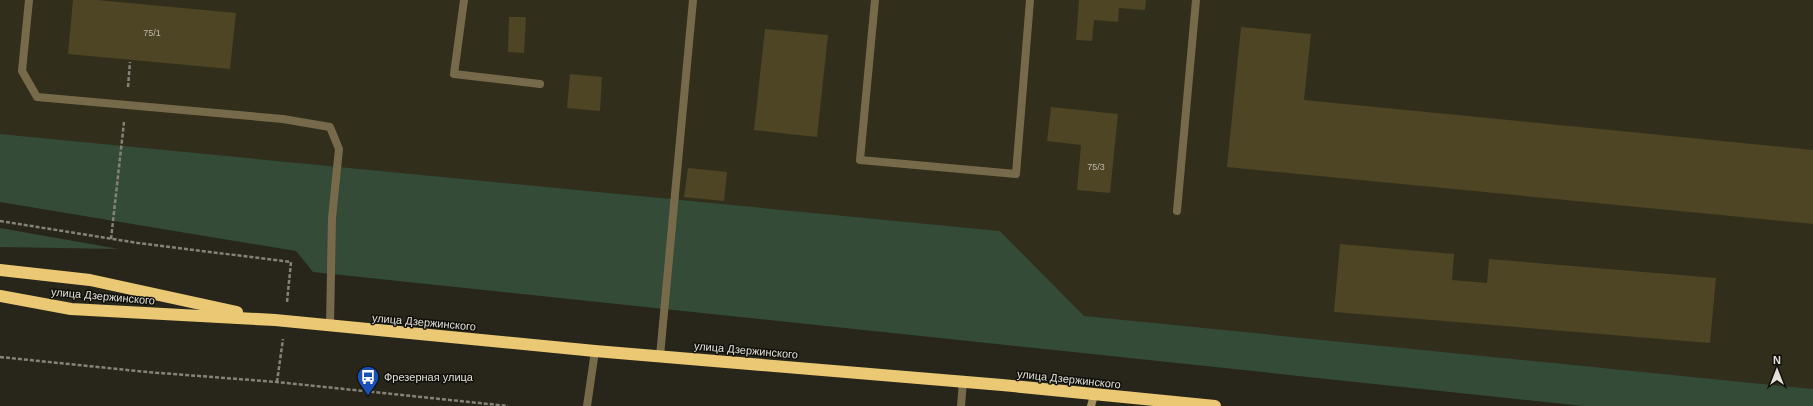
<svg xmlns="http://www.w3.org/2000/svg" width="1813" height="406" viewBox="0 0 1813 406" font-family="Arial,sans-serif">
  <rect width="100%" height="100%" fill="#28261a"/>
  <path fill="#322e1c" d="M0,0H1813V389L1084,316L1000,231L0,134Z"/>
  <g fill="#344b37">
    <path d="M0,134L1000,231L1084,316L1813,389V406H1584L313,272L296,251L0,202Z"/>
    <path d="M0,228L119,249L0,247Z"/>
  </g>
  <g fill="#4d4524">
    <path d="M73,0H97L236,13L230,69L68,54Z"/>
    <path d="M1079,0H1146L1145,10L1119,8L1118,22L1094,20L1092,41L1076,40Z"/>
    <path d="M509,17H526L524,53L508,52Z"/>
    <path d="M1241,27L1311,34L1304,100L1813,150V224L1227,167Z"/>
    <path d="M765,29L828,35L817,137L754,130Z"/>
    <path d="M570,74L602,77L600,111L567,108Z"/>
    <path d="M1051,107L1118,114L1110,193L1077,190L1081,145L1047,141Z"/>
    <path d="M688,168L727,172L724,201L684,197Z"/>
    <path d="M1340,244L1454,254L1452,280L1487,283L1489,259L1716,278L1710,343L1334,312Z"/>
  </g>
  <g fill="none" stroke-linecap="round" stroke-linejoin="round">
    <g stroke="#858379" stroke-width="2.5" stroke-dasharray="4 2" stroke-linecap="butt">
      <path d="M128,87L130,62"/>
      <path d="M0,221L138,243L291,262L287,302"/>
      <path d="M111,239L124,122"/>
      <path d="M0,357L147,372L277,382L508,406"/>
      <path d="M277,382L283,339"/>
    </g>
    <g stroke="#776a4a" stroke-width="8">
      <path d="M29,0L22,71L37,97L283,119L330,127L339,149L332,218L330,326"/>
      <path d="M464,0L454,74L540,84"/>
      <path d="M875,0L860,160L1016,174L1030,0"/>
      <path d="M1177,211L1196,0"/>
      <path d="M660,356L693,0"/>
      <path d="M961,406L963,381"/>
    </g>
    <path stroke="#776a4a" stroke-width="8" d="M587,406L595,351"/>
    <path stroke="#a6905c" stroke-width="8" d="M1091,406L1094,395"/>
    <g stroke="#ebc974" stroke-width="12">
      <path d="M0,270L90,280L237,312"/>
      <path d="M0,296L71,309L275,320L595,351L1002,385L1215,406"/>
    </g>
  </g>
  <defs>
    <g id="bus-pin" transform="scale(1.15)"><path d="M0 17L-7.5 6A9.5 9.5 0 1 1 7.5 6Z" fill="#1a4fb4" stroke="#100f0a"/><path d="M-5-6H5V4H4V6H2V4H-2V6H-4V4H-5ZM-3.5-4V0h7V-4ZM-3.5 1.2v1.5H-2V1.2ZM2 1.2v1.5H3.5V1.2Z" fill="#fff"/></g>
  </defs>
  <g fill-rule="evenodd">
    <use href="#bus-pin" x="368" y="377"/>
  </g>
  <g text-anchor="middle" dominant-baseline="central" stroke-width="3" stroke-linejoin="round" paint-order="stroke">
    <g font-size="9" fill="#bdb9ab">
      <text x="152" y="33">75/1</text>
      <text x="1096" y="167">75/3</text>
    </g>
    <g font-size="11" fill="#e2e0d8" stroke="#100f0a">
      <text transform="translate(103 296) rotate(5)">улица Дзержинского</text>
      <text transform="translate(424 322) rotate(5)">улица Дзержинского</text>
      <text transform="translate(746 350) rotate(5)">улица Дзержинского</text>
      <text transform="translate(1069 379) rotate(6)">улица Дзержинского</text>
    </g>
    <g font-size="11" fill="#e2e0d8" stroke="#100f0a" text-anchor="start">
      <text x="384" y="377">Фрезерная улица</text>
    </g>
  </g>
  <g transform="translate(1777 370)" stroke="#100f0a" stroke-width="3" paint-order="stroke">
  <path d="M0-3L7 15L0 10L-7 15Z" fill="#e2e0d8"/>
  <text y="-6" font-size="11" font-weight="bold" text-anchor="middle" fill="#e2e0d8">N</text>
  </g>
</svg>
